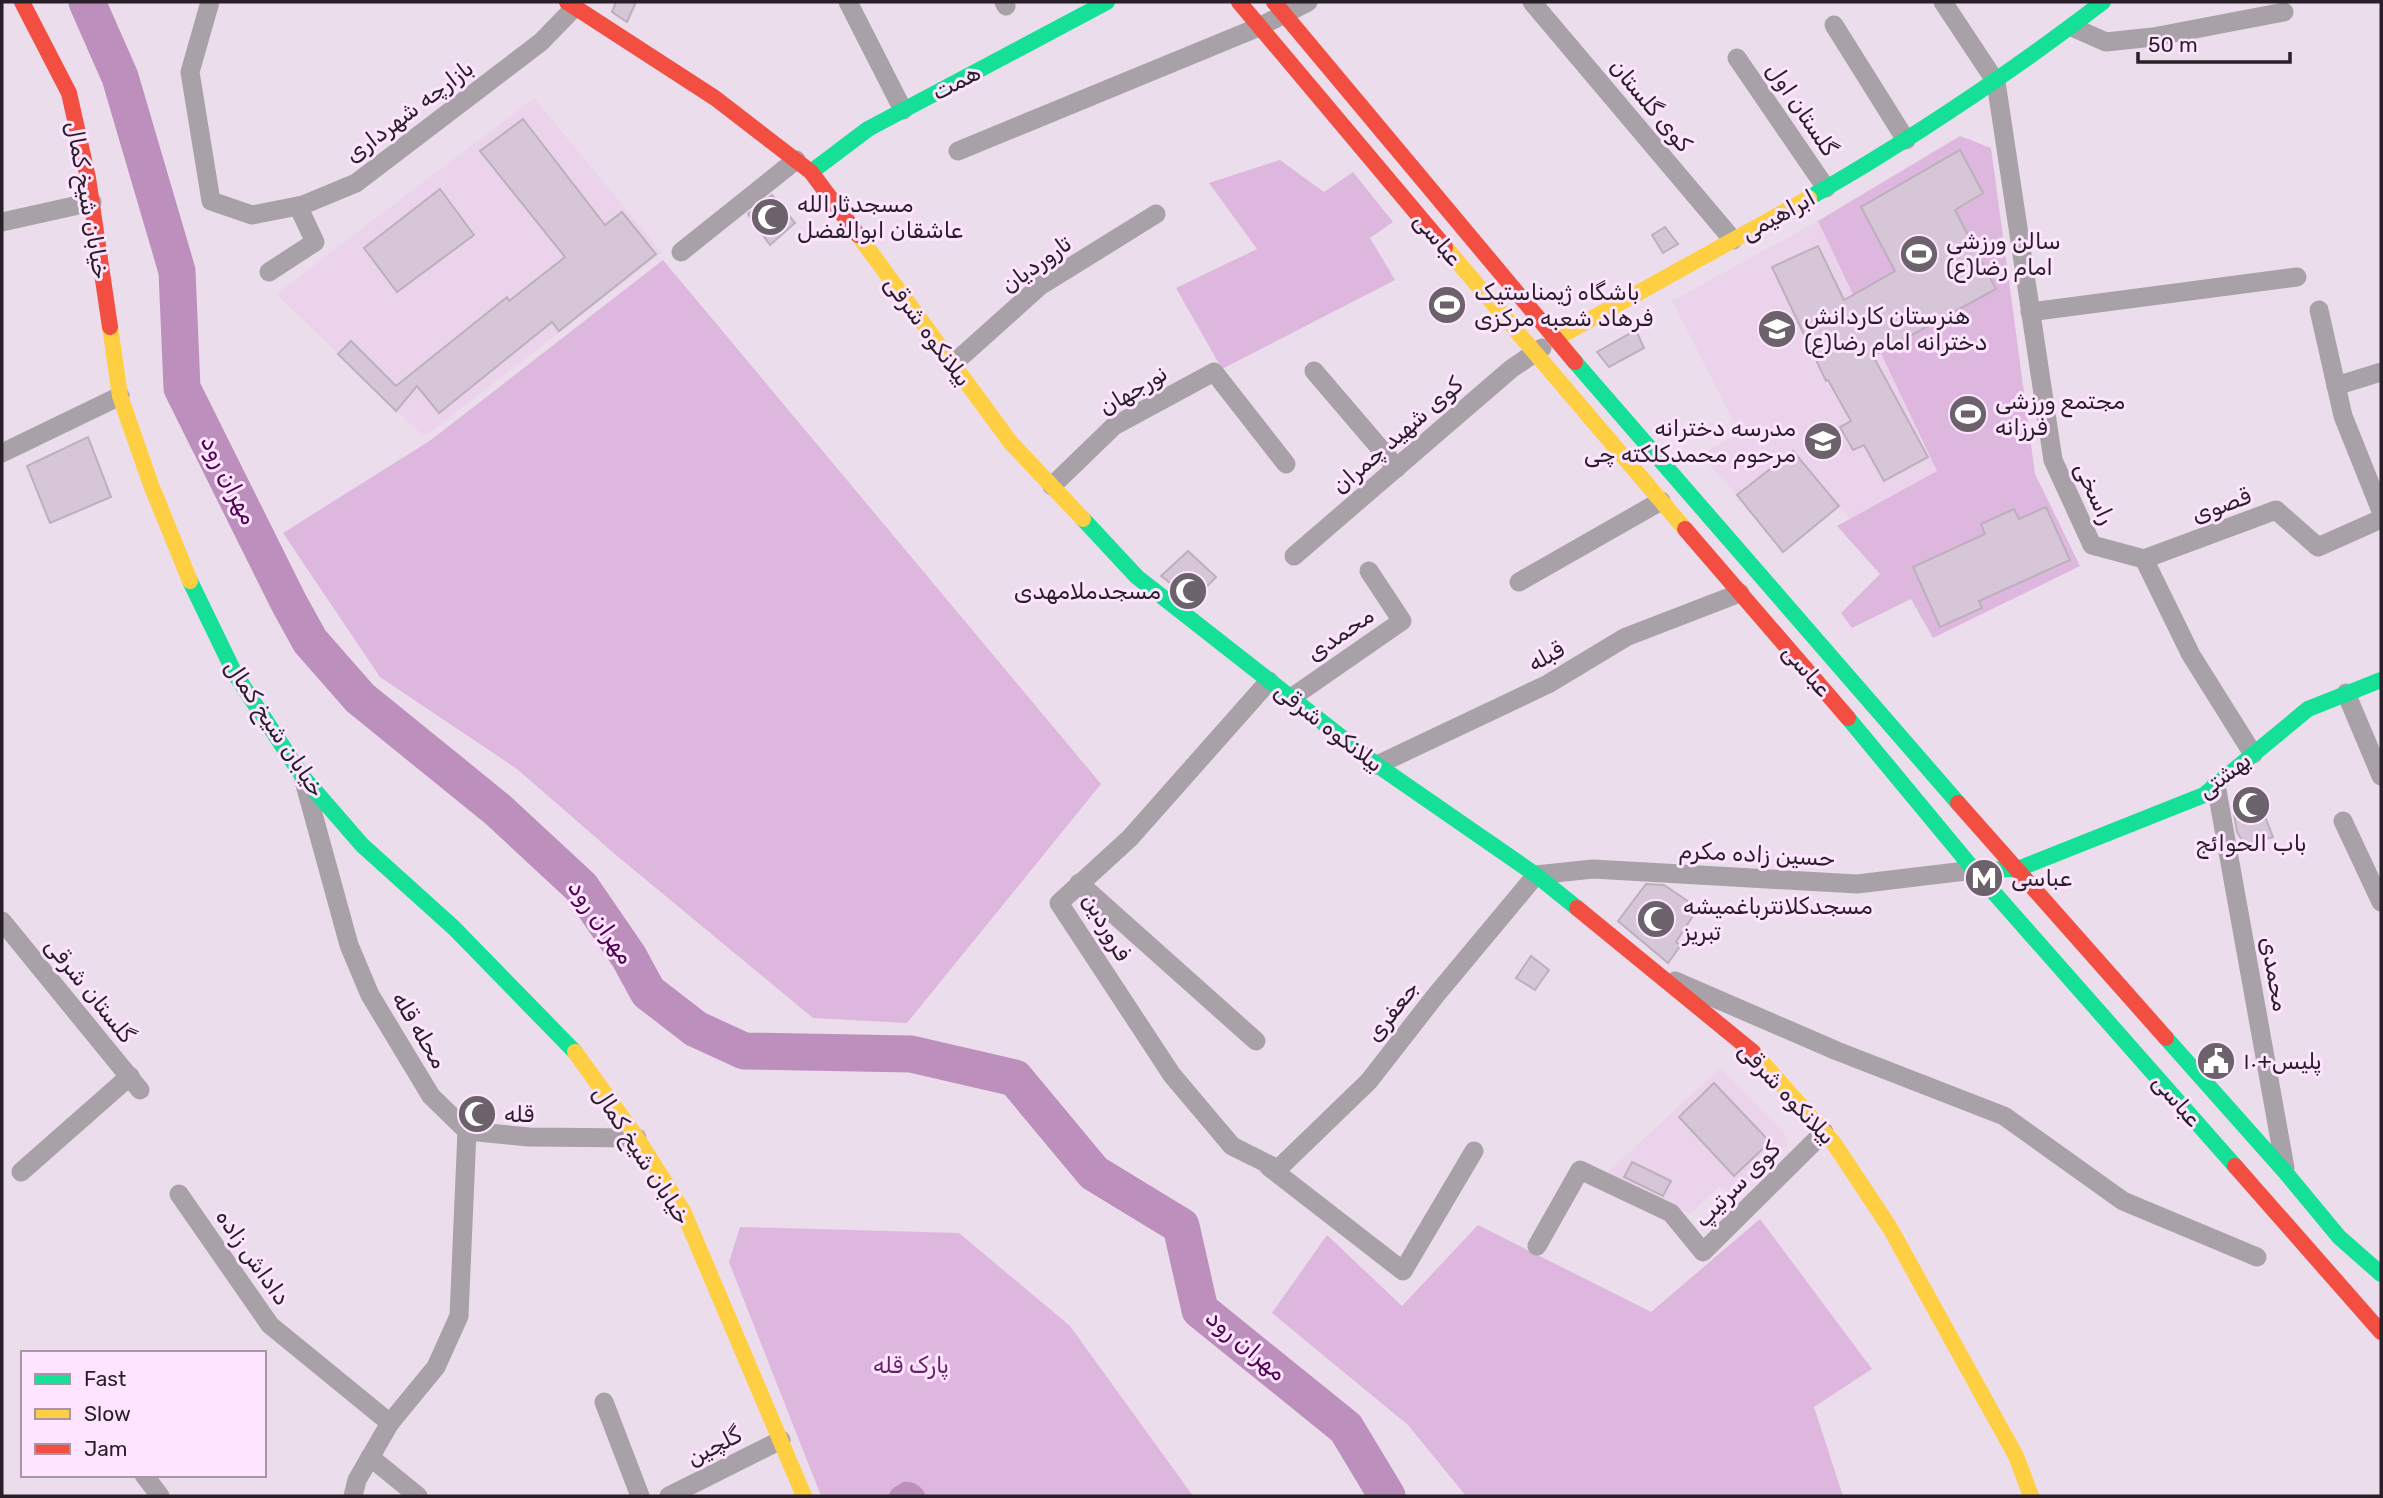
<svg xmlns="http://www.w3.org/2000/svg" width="2383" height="1498" viewBox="0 0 2383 1498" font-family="Rubik,Vazirmatn,sans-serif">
  <rect width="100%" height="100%" fill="#ebddeb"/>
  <g fill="#ebd4eb">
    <path d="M534,98L662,253L424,437L276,294Z"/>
    <path d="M1818,221L1938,472L1850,519L1793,451L1737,495L1700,455L1739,432L1672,301Z"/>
    <path d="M1720,1068L1785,1134L1787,1145L1731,1197L1720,1186L1690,1214L1608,1172Z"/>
  </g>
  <g fill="#deb7de">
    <path d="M1960,136L1991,148L2035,474L2080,566L1933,638L1911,599L1852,628L1841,613L1880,574L1837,526L1937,471L1818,221Z"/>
    <path d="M1280,160L1324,192L1353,172L1393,222L1370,238L1395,280L1222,369L1176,288L1257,249L1209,183Z"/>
    <path d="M663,260L1101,784L907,1023L813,1018L616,855L517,769L380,677L283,533L431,440Z"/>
    <path d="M1760,1219L1872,1369L1814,1407L1843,1496H1466L1408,1425L1272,1313L1327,1235L1402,1306L1478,1225L1651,1312Z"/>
    <path d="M740,1227L959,1233L1070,1326L1193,1496H821L729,1262Z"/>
  </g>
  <path fill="#bc8fbd" d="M903,1482C914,1481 922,1486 926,1496H888L892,1489Z"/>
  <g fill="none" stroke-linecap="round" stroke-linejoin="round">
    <path stroke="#bc8fbd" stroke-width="37" d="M87,2L120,77L177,271L182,388L289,603L310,641L360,698L498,810L581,887L629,957L648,992L696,1029L744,1051L911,1054L1015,1078L1094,1173L1181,1226L1200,1310L1346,1428L1387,1496"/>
  </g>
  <g fill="#d7c5d8" stroke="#bcb0bc" stroke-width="2">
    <path d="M616,2H636L627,22L612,12Z"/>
    <path d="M523,119L605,225L622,212L656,254L559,331L552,322L439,413L417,386L396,411L338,354L351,341L396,386L507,297L509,301L565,257L480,151Z"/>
    <path d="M1960,150L1983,193L1955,210L1996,289L1873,356L1928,457L1884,481L1864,445L1853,450L1840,427L1851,421L1828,380L1826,381L1772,267L1818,246L1844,300L1895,271L1861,207Z"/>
    <path d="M440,189L474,235L397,292L364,248Z"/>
    <path d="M772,195L795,223L770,245L748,214Z"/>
    <path d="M1665,227L1678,244L1663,253L1652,235Z"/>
    <path d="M1636,330L1644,348L1609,367L1597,352Z"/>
    <path d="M88,437L111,497L50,523L27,466Z"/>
    <path d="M1793,451L1839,506L1783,552L1737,495Z"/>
    <path d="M2046,507L2070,560L1979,601L1982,608L1940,627L1913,567L1985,534L1981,524L2014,509L2019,519Z"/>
    <path d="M1188,551L1216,577L1193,601L1161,576Z"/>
    <path d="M2255,791L2273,837L2245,845L2237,832L2234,815Z"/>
    <path d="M1646,884L1664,885L1698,908L1676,942L1681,945L1668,963L1618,921Z"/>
    <path d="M1531,956L1549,970L1535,990L1516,978Z"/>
    <path d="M1714,1083L1770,1142L1734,1176L1679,1117Z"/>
    <path d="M1632,1162L1671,1181L1663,1196L1624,1177Z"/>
  </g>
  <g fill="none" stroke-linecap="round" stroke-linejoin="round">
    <g stroke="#a8a1a8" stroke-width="19">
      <path d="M210,2L190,72L211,201L252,215L303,205L356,183L541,42L575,7"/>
      <path d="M848,2L903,110"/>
      <path d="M1004,2L1006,6"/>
      <path d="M1532,2L1733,240"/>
      <path d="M1943,2L1996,82L2053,460L2092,545L2144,559L2191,655L2253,754"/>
      <path d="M1834,25L1906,140"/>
      <path d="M2072,27L2106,42L2153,37L2284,12"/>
      <path d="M1737,58L1826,188"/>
      <path d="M958,151L1259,27L1308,2"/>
      <path d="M2,222L92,202"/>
      <path d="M681,252L796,160"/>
      <path d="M269,272L315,242L298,206"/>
      <path d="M2319,310L2343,416L2381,511"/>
      <path d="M2030,312L2297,277"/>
      <path d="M953,364L1040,286L1156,214"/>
      <path d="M1314,371L1397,468"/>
      <path d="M2336,386L2381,372"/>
      <path d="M2,453L120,396"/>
      <path d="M1052,486L1114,426L1214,372L1286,464"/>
      <path d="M1294,556L1511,369L1542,348"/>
      <path d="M2144,559L2276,510L2318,547L2381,519"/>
      <path d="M1519,582L1661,501"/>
      <path d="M1269,681L1130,838L1059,903L1172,1075L1232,1146L1278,1169L1369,1081L1436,995L1536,875L1593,869L1857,884L1974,870"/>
      <path d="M2346,693L2381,776"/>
      <path d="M1291,698L1402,621L1369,571"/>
      <path d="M1377,765L1548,684L1626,637L1740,593"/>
      <path d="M304,781L349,945L370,995L431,1096L467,1131L529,1137L637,1138"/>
      <path d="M2216,785L2285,1168"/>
      <path d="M2343,821L2381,902"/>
      <path d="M1079,883L1256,1041"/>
      <path d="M2,921L140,1090"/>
      <path d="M1675,981L1837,1051L2004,1116L2123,1201L2257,1257"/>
      <path d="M1269,1167L1403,1271L1474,1151"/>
      <path d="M21,1172L130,1076"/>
      <path d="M179,1194L270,1325L390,1423"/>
      <path d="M1537,1246L1580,1170L1671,1213L1703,1252L1824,1132"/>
      <path d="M604,1402L640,1496"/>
      <path d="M370,1457L418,1496"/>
      <path d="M144,1475L160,1496"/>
      <path d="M353,1496L357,1480L390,1423L436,1367L459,1316L467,1131"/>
      <path d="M669,1496L781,1440"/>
    </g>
    <g stroke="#16e098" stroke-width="16">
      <path d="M811,172L868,129L1107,2"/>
      <path d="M1809,198C1912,139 2009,74 2103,2"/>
      <path d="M1575,362L1958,803"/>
      <path d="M1083,519L1137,577L1377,765L1536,875L1577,908"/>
      <path d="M190,581L235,674L303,777L362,845L454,928L575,1052"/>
      <path d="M1848,718L1974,870L2235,1166"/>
      <path d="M1974,870L2018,869L2204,795L2308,709L2381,680"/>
      <path d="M2166,1038L2286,1173L2339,1237L2381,1274"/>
    </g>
    <g stroke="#ffcf43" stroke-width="16">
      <path d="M858,235L1011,443L1083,519"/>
      <path d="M1445,247L1685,529"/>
      <path d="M110,327L120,396L151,485L190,581"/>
      <path d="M1555,339L1809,198"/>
      <path d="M575,1052L637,1138L683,1211L804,1496"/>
      <path d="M1753,1052L1833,1142L1890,1228L2016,1456L2031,1496"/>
    </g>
    <g stroke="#f24e42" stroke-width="16">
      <path d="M22,2L69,93L88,178L110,327"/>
      <path d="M567,2L715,98L811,172L858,235"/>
      <path d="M1239,2L1445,247"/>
      <path d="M1274,2L1575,362"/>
      <path d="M1685,529L1848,718"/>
      <path d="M1958,803L2166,1038"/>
      <path d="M1577,908L1753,1052"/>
      <path d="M2235,1166L2381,1332"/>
    </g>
  </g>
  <defs>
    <g id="mosque-disc" transform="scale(2.0125)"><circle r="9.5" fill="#6c626c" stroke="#fee4fe"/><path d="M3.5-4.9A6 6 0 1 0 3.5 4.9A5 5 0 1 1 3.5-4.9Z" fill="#fff"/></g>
    <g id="stadium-disc" transform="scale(2.0125)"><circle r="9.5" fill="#6c626c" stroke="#fee4fe"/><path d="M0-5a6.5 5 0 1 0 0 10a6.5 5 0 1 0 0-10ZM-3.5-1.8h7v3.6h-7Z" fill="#fff"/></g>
    <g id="school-disc" transform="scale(2.0125)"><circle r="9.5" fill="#6c626c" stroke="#fee4fe"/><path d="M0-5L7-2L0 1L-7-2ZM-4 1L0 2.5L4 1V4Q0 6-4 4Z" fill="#fff"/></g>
    <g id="metro-disc" transform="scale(2.0125)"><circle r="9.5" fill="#6c626c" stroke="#fee4fe"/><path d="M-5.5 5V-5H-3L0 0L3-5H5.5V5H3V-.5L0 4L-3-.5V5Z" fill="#fff"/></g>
    <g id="civic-disc" transform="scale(2.0125)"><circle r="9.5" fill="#6c626c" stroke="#fee4fe"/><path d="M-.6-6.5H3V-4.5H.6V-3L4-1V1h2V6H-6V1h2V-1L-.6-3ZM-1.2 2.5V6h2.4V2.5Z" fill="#fff"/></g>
  </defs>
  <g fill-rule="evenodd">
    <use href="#mosque-disc" x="770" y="217"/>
    <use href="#stadium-disc" x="1919" y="254"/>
    <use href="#stadium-disc" x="1447" y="305"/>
    <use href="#school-disc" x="1777" y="329"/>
    <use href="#stadium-disc" x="1968" y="414"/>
    <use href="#school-disc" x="1823" y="441"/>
    <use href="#mosque-disc" x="1188" y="591"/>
    <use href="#mosque-disc" x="2251" y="805"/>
    <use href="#metro-disc" x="1984" y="878"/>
    <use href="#mosque-disc" x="1656" y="919"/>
    <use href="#civic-disc" x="2216" y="1061"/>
    <use href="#mosque-disc" x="477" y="1114"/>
  </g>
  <g text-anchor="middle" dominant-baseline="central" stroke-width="6" stroke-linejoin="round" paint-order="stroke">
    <g font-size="23" fill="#281f28" stroke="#fee4fe">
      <text transform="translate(956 82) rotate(-28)">همت</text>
      <text transform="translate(1651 105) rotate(50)">کوی گلستان</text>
      <text transform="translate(1802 109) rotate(56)">گلستان اول</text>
      <text transform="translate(409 111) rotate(-37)">بازارچه شهرداری</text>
      <text transform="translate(88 200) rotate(80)">خیابان شیخ کمال</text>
      <text transform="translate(1778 215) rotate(-29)">ابراهیمی</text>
      <text transform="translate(1438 239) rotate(50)">عباسى</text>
      <text transform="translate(1036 264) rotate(-36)">تاروردیان</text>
      <text transform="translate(928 331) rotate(54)">بیلانکوه شرقی</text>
      <text transform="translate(1133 390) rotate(-31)">نورجهان</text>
      <text transform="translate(1397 435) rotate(-41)">کوی شهید چمران</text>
      <text transform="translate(2095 493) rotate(65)">راسخی</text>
      <text transform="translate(2221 505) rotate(-20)">قصوی</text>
      <text transform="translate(1340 634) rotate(-35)">محمدی</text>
      <text transform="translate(1546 656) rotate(-29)">قبله</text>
      <text transform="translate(1807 670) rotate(49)">عباسى</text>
      <text transform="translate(1329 727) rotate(38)">بیلانکوه شرقی</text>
      <text transform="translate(275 728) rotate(56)">خیابان شیخ کمال</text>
      <text transform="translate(2224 775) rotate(-37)">بهشتی</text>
      <text transform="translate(1757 854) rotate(3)">حسین زاده مکرم</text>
      <text transform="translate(1107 927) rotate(60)">فروردین</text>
      <text transform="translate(2275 974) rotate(80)">محمدی</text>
      <text transform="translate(90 990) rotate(51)">گلستان شرقی</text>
      <text transform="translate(1392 1011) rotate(-52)">جعفری</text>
      <text transform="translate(420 1030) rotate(59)">محله قله</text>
      <text transform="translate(1787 1093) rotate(47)">بیلانکوه شرقی</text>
      <text transform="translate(2177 1100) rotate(49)">عباسى</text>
      <text transform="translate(642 1155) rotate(57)">خیابان شیخ کمال</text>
      <text transform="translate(1737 1184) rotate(-45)">کوی سرتیپ</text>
      <text transform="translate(253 1257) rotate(55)">داداش زاده</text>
      <text transform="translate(714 1446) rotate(-27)">گلچین</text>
    </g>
    <g font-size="23" fill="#281f28" stroke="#fee4fe" text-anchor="start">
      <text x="797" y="204">مسجدثارالله<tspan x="797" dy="26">عاشقان ابوالفضل</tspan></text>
      <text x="1946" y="241">سالن ورزشی<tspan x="1946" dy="26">امام رضا(ع)</tspan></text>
      <text x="1474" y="292">باشگاه ژیمناستیک<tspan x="1474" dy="26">فرهاد شعبه مرکزی</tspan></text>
      <text x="1804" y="316">هنرستان کاردانش<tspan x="1804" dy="26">دخترانه امام رضا(ع)</tspan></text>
      <text x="1995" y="401">مجتمع ورزشی<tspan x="1995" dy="26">فرزانه</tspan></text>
      <text x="1796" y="428" text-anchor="end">مدرسه دخترانه<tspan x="1796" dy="26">مرحوم محمدکلکته چی</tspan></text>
      <text x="1161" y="591" text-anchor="end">مسجدملامهدی</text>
      <text x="2251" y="843" text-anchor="middle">باب الحوائج</text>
      <text x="2011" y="878">عباسی</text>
      <text x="1683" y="906">مسجدکلانترباغمیشه<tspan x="1683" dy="26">تبریز</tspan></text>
      <text x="2243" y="1061">پلیس+۱۰</text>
      <text x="504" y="1114">قله</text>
    </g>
    <g font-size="23" fill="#68216b" stroke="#fee4fe">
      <text x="911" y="1365">پارک قله</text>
    </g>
    <g font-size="24" font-style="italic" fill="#500454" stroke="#fee4fe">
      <text transform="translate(229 480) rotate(63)">مهران رود</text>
      <text transform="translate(601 922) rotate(55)">مهران رود</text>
      <text transform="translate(1246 1345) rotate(40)">مهران رود</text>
    </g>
  </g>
  <rect width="2383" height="1498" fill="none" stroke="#281f28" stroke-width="7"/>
  <rect x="21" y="1351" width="245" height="126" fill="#fee4fe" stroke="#a895a8" stroke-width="2"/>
  <rect x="35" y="1374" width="35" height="10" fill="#16e098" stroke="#a895a8" stroke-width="2"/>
  <text x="84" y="1386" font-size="21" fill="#281f28">Fast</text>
  <rect x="35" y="1409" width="35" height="10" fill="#ffcf43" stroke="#a895a8" stroke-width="2"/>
  <text x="84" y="1421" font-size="21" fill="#281f28">Slow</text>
  <rect x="35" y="1444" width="35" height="10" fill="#f24e42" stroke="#a895a8" stroke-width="2"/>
  <text x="84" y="1456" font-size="21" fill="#281f28">Jam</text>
  <path d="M2138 52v10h152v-10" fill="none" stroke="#281f28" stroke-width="3.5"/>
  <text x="2148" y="52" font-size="21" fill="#281f28" stroke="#fee4fe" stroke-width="5" paint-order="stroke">50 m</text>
</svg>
